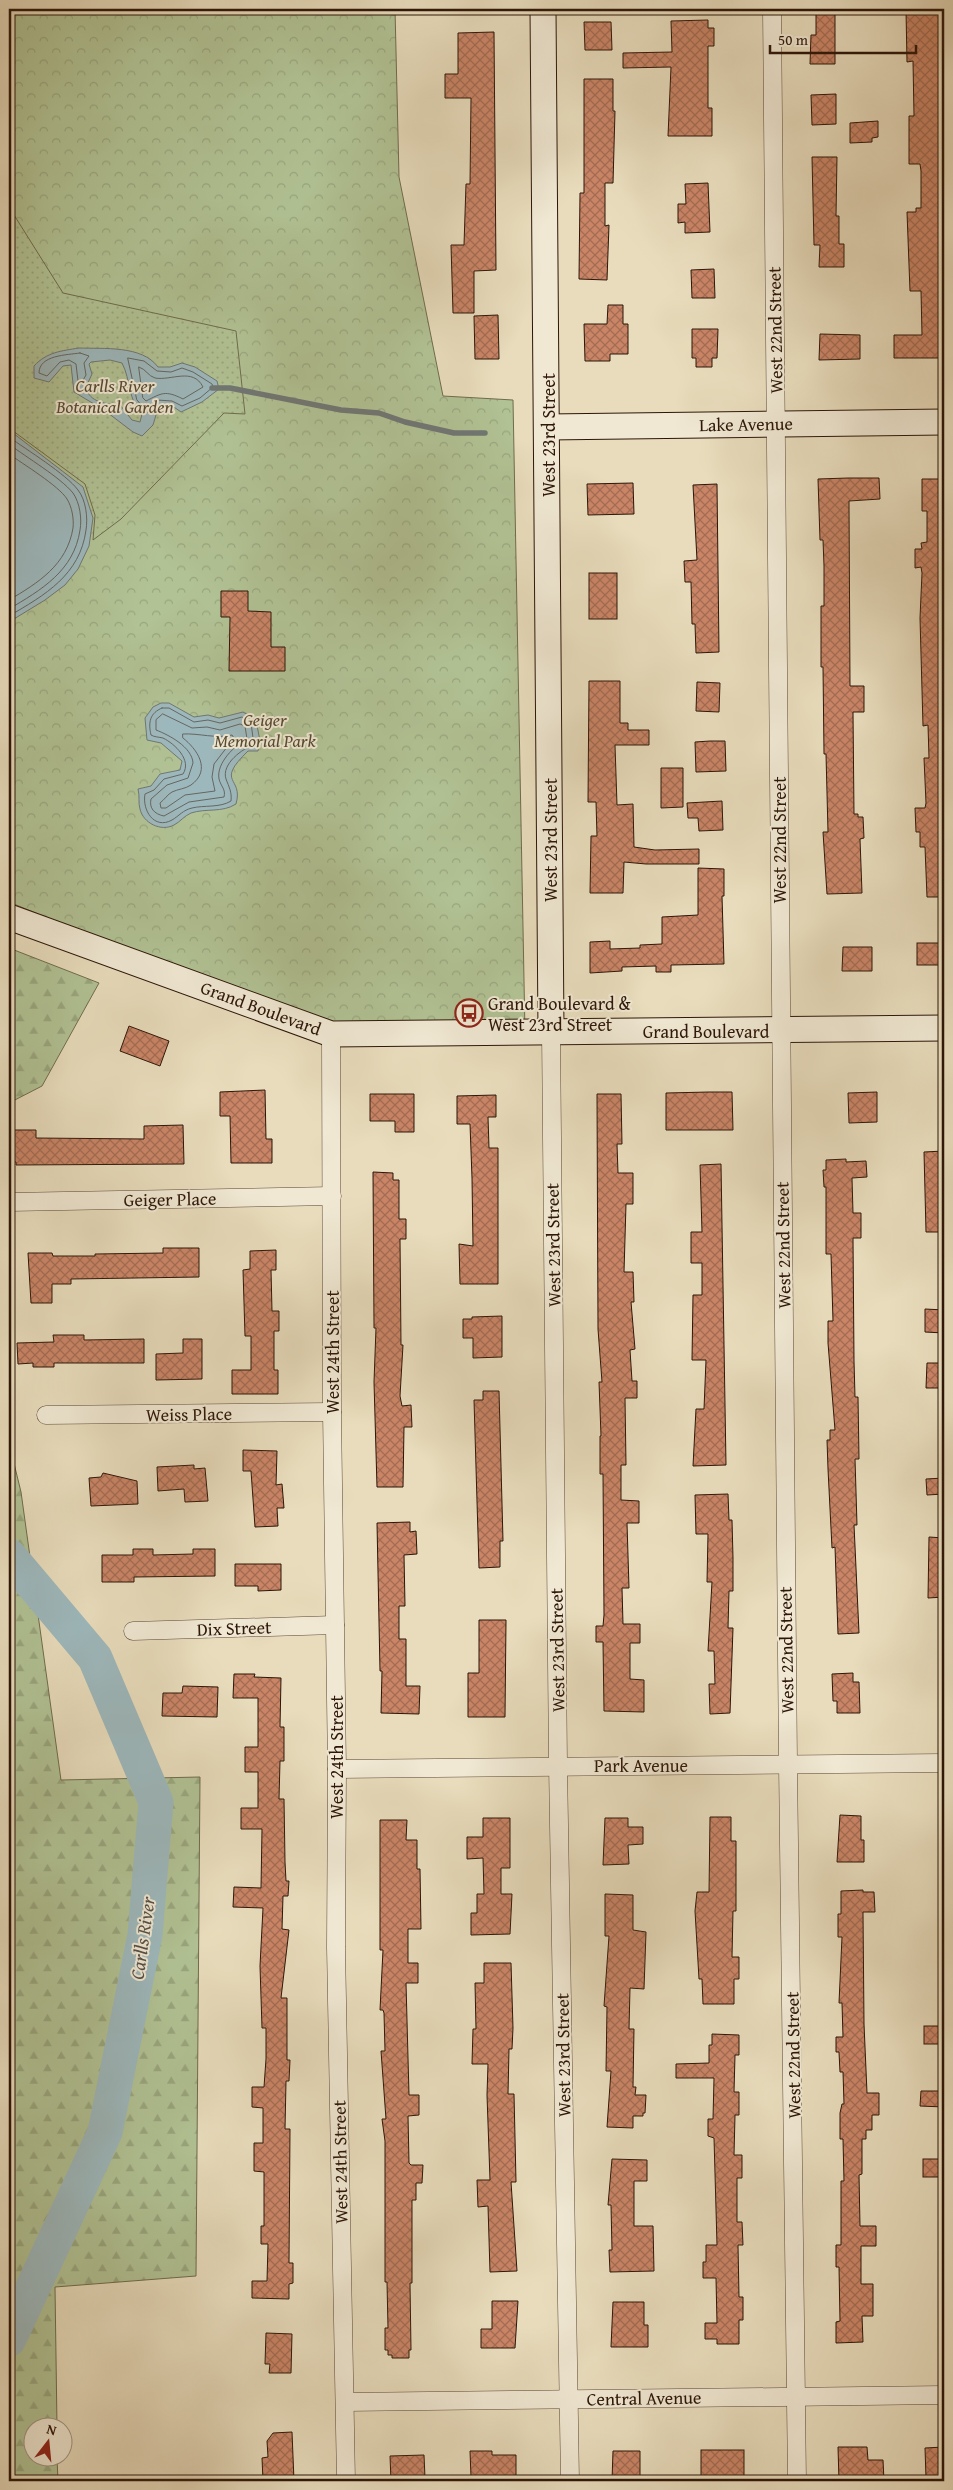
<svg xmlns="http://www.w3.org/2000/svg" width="953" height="2490" viewBox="0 0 953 2490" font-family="'Gentium Book Plus',serif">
  <defs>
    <pattern id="forest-firs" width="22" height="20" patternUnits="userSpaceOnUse" patternTransform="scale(1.25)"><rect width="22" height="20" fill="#b1c294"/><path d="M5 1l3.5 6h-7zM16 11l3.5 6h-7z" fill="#99a67e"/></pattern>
    <pattern id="park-crowns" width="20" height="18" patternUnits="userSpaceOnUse" patternTransform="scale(1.25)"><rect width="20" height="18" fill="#b1c294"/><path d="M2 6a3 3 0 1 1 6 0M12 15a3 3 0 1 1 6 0" fill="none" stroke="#99a67e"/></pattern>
    <pattern id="garden-dots" width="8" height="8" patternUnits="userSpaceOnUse" patternTransform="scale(1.25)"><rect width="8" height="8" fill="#b1c294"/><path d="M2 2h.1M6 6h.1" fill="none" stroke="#99a67e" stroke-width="1.8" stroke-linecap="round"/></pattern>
    <pattern id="building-cross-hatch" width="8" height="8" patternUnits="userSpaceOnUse" patternTransform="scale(1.25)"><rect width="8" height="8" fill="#ca8567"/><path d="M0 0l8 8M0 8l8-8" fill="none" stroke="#a46c53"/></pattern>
  </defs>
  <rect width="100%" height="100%" fill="#e8dcbc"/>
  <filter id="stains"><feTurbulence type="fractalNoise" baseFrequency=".004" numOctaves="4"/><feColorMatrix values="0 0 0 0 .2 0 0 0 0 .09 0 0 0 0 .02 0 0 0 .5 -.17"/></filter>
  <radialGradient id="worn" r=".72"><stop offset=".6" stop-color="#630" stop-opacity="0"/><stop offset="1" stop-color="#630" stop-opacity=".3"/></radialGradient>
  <g fill="url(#forest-firs)" stroke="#6f6c4e">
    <path d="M9,948L99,983L42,1086L9,1103Z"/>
    <path d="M9,1443L21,1492L61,1780L200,1777L196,2276L55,2287L57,2427L32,2428V2458H57L58,2481H9Z"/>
  </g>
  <path fill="url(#park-crowns)" stroke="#6f6c4e" d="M9,9H395L399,177L443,396L513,400L525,1033L331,1034L9,902Z"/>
  <path fill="url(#garden-dots)" stroke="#6f6c4e" d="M9,207L63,293L236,331L245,414L224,413L121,519L93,540L95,515L85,484L9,428Z"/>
  <g fill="#9db8bc" stroke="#707774" fill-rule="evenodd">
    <path d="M79,348C103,349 142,345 158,367H170L182,363L195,367L217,381L219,389L202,402L181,412L171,405H159L153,425L142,436L133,432L104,410L74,392L71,365L63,366L49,382L34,378V366C47,352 61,351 79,348ZM110,360L122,363C131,380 128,401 142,414L140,422L132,420L120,405C107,404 89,403 86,387L92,374L89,364L91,362Z"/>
    <path d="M9,430L83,487L93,518L89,546L78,569L65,585L45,600L9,622Z"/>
    <path d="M161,703H169L194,717L208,715L219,718L243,712L256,720L260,741L258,751H248C214,784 244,776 236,804C222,813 206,808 191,813C184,816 180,822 174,825C161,832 143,823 140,809C138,803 140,796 138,789L151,786L160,774L180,770L182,761L161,743L147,740L145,718L153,707Z"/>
  </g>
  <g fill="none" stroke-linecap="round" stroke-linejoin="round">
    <g stroke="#656762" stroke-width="1">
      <path d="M80,353L89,356L84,363L86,375L82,382L78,381L76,364L69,360L60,362L47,376L39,373C39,355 67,355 80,353Z"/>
      <path d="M128,358L144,361L157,371L171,372L182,368L193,372L212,384L213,387L200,398L182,406L172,401L157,400L148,413L137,400Z"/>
      <path d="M139,367C146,369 148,376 155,378C171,381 193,367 203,387L183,399C165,390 162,393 146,401L143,398Z"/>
      <path d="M9,437C27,450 66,474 78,490C86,500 88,518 86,530C80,575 45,595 9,616"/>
      <path d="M9,444C27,458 60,477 73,493C80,503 82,519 80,530C74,571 41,590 9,609"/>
      <path d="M9,454C23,464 59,486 67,499C72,507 74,519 73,528C67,565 38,583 9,600"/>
      <path d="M162,708H169L194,722L208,720L220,723L242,717L251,723L254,745C243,748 221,764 226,779C229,787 232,792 231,801C220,808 204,805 192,808C183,810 179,816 172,820C154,830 142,810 145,794L154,790L164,779L183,774C192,760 175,744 163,738C159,737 154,737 151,735C148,722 150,713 162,708Z"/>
      <path d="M163,714L192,728L207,727L220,730L240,724L245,726L247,739C235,745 216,763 219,779C221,787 226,789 224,797L189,802L164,816C154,814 149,808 151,799L167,785L188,778L193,763C192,747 169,735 156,730V720Z"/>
      <path d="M183,734C199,733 216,739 232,735L234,738L214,764L212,777L215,791L185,795L166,808H161L160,803C164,800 168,794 172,792C178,789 185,789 191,785C212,770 197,749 183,738Z"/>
    </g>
    <path stroke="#707774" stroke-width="5.5" d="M212,388H230L341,410L379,413L405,422L454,433H485"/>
    <path stroke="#9db8bc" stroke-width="35" d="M9,1556L95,1658L156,1802L145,1935L105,2132L9,2339"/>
  </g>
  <g fill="url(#building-cross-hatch)" stroke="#2d1609">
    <path d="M816,9H835V64H810L811,35H816Z"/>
    <path d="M943,9L944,358H894V335H922L921,291H910L907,212H916V208H921V171L920,164H909V116H914L913,61L907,62L906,10Z"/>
    <path d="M708,20V28H714V46H708V108H712V136H668L671,67L623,68V53L672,52L671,21Z"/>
    <path d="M584,22H611L612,50H585Z"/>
    <path d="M494,32L496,270L474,271V313H453L451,245H464L466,184H470L471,98H445V74H458V33Z"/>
    <path d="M584,79H613V111H615L613,183H605V226L609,225L607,280L579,279L580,193H584Z"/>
    <path d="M836,94V124L812,125L811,95Z"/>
    <path d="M878,121V137L872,138V142L850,143V123Z"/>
    <path d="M812,157H837L836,216H839V244H844V267H819L820,245H814Z"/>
    <path d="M708,183L710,232L685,233V222L678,223V204H686L685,184Z"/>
    <path d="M714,269L715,298H692L691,270Z"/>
    <path d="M608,305H623V324H628V354H610V361H585L584,324H607Z"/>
    <path d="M498,315L499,359H475L474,316Z"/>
    <path d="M692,329H718L717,358H712V367H696V358H692Z"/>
    <path d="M820,334L860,335V359L819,360Z"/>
    <path d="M848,478H879L880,499L849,501L850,686H864V712H853L854,814H858V817H863L864,838L860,839L862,893L827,894L823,832H828L826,754H824L823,667H821V606H824V566L823,540H820L818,479Z"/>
    <path d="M922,479H944V897H927L925,847H920V832H916L915,808H925L926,803L924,758H929L928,725L923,726L920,618L922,573L921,567L915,568V549H922L921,543L927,542V511H922Z"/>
    <path d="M633,483L634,514L588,515L587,484Z"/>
    <path d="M717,484L719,652L696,653L695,624H692L691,582H685L684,561L697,560L693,485Z"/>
    <rect x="589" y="573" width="28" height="46"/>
    <path d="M221,591H248V611L271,612V647H285V671H229L230,617H221Z"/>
    <path d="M589,681H620V723H628V730H649V745H615L617,805L633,804L634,847L655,850L699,849V864H646L624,862L623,893H590L591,836H597L596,802H588Z"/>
    <path d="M697,682L720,683L719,712L696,711Z"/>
    <path d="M710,741H725L726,771L696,772L695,742Z"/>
    <path d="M661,768H683V807L661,808Z"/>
    <path d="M722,801L723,830L699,831L698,818H688L687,803Z"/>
    <path d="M698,868L724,869V896H722L724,964L671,965V972H656V966L622,967V971L590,973V942L610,941V949L640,948V945L662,944V917L698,915Z"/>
    <rect x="917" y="943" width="27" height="22"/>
    <path d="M843,947H872V971H842Z"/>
    <path d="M129,1026L169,1041L160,1066L120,1051Z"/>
    <path d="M265,1090L266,1139H272V1163H231L230,1116H220V1092Z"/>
    <path d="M709,1092H732L733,1130H666V1093Z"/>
    <path d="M877,1092V1122L849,1123L848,1093Z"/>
    <path d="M370,1094H414V1132H395V1121H370Z"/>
    <path d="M597,1094H621L622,1144H617L618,1173H633V1204H626L624,1272H633L634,1302H631L635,1349L630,1350L632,1381H637V1398H625L626,1465H621V1500L639,1501V1523H627L629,1588H622L623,1624H640V1643H630V1679L644,1680V1712L604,1711L603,1642H596V1626H603L604,1615L603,1474H600V1436H601L599,1382H602L598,1329Z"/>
    <path d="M496,1095V1117H488L489,1148H498V1284H460L459,1244L473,1246L472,1178L470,1124H457V1096Z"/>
    <path d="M183,1125L184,1164L16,1165V1162L9,1161V1130H36V1138L144,1139V1126Z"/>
    <path d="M944,1151V1232H926L924,1152Z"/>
    <path d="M846,1159V1162L866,1161L867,1177L852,1178L853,1213H861V1238H853L854,1361L855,1397H858L859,1459H855L857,1525H854L859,1633L838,1634L835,1547L832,1548L828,1469L827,1440H830V1430H835L828,1343V1321H833L831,1254H826V1187H824L823,1170H826V1160Z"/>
    <path d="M721,1164L726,1465L693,1466L696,1409H704L706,1360H692L693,1295H702V1263H691V1232H702L700,1165Z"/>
    <path d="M373,1172L393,1173V1180H399V1219H406V1239H400L401,1345H403L400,1396L402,1406L411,1405L412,1427H404L403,1487H377L374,1382L376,1328H374Z"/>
    <path d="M163,1248H199V1277L71,1279V1284H52V1303H31L28,1253H52L53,1256H95V1254L163,1253Z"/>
    <path d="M276,1250V1270H271L272,1311H279V1331H274V1370H278V1394H232V1370H251V1336H245L243,1270L250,1269V1251Z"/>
    <path d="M925,1309L944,1310V1333L925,1332Z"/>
    <path d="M502,1316V1357L473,1358V1338H463V1319H472V1317Z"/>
    <path d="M53,1335H84V1340L144,1339V1363H54V1367H33V1363L18,1364L17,1343L54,1342Z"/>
    <path d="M183,1339H202V1379L156,1380V1354L183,1353Z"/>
    <path d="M927,1363H944V1388H926Z"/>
    <path d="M483,1391H499L503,1541H500V1567L479,1568L474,1400H483Z"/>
    <path d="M243,1450L277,1451L276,1485L282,1484L284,1508H277L278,1526L255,1527L251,1471H243Z"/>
    <path d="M194,1465V1469L205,1468L208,1501L185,1502L184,1489L158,1491L157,1467Z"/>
    <path d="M103,1473L137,1481L138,1504L91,1506L89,1478L101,1477Z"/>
    <path d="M944,1478V1494L927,1495L926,1479Z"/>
    <path d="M728,1494L729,1520H732L733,1558V1591H729L728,1628H733L730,1713L710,1714L709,1684H715L714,1651H708L712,1582H707L708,1534H696L695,1495Z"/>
    <path d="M410,1522V1532L416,1531L417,1554L404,1555L405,1606H399V1639H406V1686H420L419,1714L381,1713L382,1671H380L377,1523Z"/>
    <path d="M929,1537L944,1538V1597L928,1598Z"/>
    <path d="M133,1549H153V1555L193,1554V1549H215V1576L134,1577V1582H102V1555H133Z"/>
    <path d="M235,1564H281V1590L258,1591V1586H235Z"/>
    <path d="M479,1620H506L505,1717H468V1673H479Z"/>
    <path d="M853,1673V1682H859L860,1713H837V1701H833L832,1674Z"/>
    <path d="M234,1674H255L254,1677L281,1678L280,1727H284V1761H280L279,1799H284L285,1862L286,1881H289L288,1896H283L282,1929L289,1930L281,1998H287V2060H290L289,2081H286L285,2129H290L289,2263H293V2283L289,2284V2299L252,2298V2281H267L268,2244H261V2226H264V2172L254,2171V2143H263V2108L252,2107V2087H264L266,2059V2028H262L260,1966L263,1908L233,1907L234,1887L261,1888L262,1829H241V1808H258V1772H245V1747H258V1698H233Z"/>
    <path d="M183,1686L218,1687L217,1717L162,1716L163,1693H182Z"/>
    <path d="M840,1815L861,1816V1840H864V1862H837Z"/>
    <path d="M710,1817H731V1841H736V1911H733L732,1957H739V1979H734V2004H703L702,1979H699L695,1911L697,1892H709Z"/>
    <path d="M483,1818H510V1868H501V1894H512L510,1934L471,1935V1913H477V1894H484L483,1858L467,1859V1837H483Z"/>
    <path d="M605,1818H628V1827H643V1844L628,1845L629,1864L603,1865Z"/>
    <path d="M380,1820H407L406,1840H417V1869H420L421,1929H408V1963H418V1983H406L409,2095H419V2115L408,2116L409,2163L411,2165H423L422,2183H416V2200H412V2283H410L411,2350H409V2358H392V2355H388V2350H385V2328H388L387,2282H385V2141L382,2119H386L381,2051H385L384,2013L383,2010H380L383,1950H380Z"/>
    <path d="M863,1890V1892H874L875,1912H863L864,2024L867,2093H879V2115H872V2130H866V2139H862V2174L859,2175L860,2226H876V2246H861V2284H873V2316H862L863,2342L836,2343V2322L840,2321L839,2267H836V2245H841V2181H844L843,2139H840V2113L842,2104H844L843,2072H840L839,2052H836V2037H843L842,2003H839L842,1937H838V1914H841V1891Z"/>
    <path d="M605,1894L633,1895V1930L646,1932L644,1989L630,1988L629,2029H634L633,2087H636L635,2095H646L645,2113H643V2116H633V2128L607,2127L611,2071H606L607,2007L604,2006L609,1936H605Z"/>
    <path d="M484,1963H511L513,2028L512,2049H509L508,2094H514L516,2182H511L517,2271L490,2272L488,2206L478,2207L477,2180H490L487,2095L488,2064H472L473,2029H476L475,1983H484Z"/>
    <rect x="924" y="2026" width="20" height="18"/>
    <path d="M712,2034L739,2035V2055H735L734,2092H739V2115H735L734,2155H742V2178H737V2222H742L743,2245H738L739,2297H743V2320H739V2344H717V2339H705V2323H717L716,2278H703V2262H706V2245H717L714,2138L708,2136V2119H713L714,2078H676V2064L709,2063V2045H712Z"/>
    <path d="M921,2091H944V2107L920,2106Z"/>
    <path d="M612,2159L647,2160V2181H634V2226H653L654,2271L610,2272L609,2250H612L611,2205H608Z"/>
    <rect x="923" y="2159" width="21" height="18"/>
    <path d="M492,2301H518L515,2348H481V2329H492Z"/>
    <path d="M613,2302H644V2325H648V2347H611Z"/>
    <path d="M266,2333L292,2334L291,2373H269L270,2364H265Z"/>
    <path d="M292,2432L294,2481H263L262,2458L268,2457L267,2441L273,2433Z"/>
    <path d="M838,2447H867L868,2460H883L884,2481H839Z"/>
    <path d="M944,2447V2478H926L925,2448Z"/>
    <rect x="701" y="2450" width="43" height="27"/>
    <path d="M470,2451H492V2455H516V2477H471Z"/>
    <path d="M613,2451H640V2481H612Z"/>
    <path d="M424,2455L425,2478H412V2481H391L390,2456Z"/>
  </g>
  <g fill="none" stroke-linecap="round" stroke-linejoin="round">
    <g stroke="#5c4836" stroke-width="19">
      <g id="street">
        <path d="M772,9L788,1764L797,2481"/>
        <path d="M551,1032L558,1765L570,2481"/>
        <path d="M331,1034L332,1412L337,1769L336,1947L346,2481"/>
        <path d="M9,1202L332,1196"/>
        <path d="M46,1415L332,1412"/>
        <path d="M133,1631L335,1625"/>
        <path d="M337,1769L944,1763"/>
        <path d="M345,2402L944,2395"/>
      </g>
    </g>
    <g stroke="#2d1609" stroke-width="27">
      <g id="secondary">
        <path d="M543,9L551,1032"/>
        <path d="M548,427L944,422"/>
        <path d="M9,917L331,1034L944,1028"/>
      </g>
    </g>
    <use href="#street" stroke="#f0e8d3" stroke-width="18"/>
    <use href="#secondary" stroke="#f0e8d3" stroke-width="25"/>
  </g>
  <defs>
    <g id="bus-ring" transform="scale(1.4375)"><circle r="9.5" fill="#f0e8d3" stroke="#8f2418" stroke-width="1.5"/><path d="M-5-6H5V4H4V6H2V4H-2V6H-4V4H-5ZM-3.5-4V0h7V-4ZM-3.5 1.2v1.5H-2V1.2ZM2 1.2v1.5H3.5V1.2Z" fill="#8f2418"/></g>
  </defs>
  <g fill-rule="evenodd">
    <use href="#bus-ring" x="469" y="1013"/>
  </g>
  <g text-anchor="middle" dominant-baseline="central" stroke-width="4" stroke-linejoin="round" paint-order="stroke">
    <g font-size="18" fill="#2d1609" stroke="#f0e8d3">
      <text transform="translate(775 330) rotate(-91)">West 22nd Street</text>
      <text transform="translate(746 424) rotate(-1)">Lake Avenue</text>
      <text transform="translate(548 435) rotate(-90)">West 23rd Street</text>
      <text transform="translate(550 840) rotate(-90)">West 23rd Street</text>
      <text transform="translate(779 840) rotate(-90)">West 22nd Street</text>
      <text transform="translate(261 1008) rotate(20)">Grand Boulevard</text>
      <text x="706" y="1031">Grand Boulevard</text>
      <text transform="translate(170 1199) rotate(-1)">Geiger Place</text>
      <text transform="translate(553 1245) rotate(-91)">West 23rd Street</text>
      <text transform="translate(783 1245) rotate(-91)">West 22nd Street</text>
      <text transform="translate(332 1352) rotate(-90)">West 24th Street</text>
      <text transform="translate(189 1414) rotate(-1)">Weiss Place</text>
      <text transform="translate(234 1628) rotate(-2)">Dix Street</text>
      <text transform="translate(557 1650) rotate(-91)">West 23rd Street</text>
      <text transform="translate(786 1650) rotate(-91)">West 22nd Street</text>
      <text transform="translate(336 1757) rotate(-90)">West 24th Street</text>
      <text x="641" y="1765">Park Avenue</text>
      <text transform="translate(563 2055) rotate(-91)">West 23rd Street</text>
      <text transform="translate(793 2055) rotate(-91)">West 22nd Street</text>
      <text transform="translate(340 2162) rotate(-91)">West 24th Street</text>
      <text transform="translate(644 2398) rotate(-1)">Central Avenue</text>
    </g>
    <g font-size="18" font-style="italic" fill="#554a33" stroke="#f0e8d3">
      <text x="115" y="385">Carlls River<tspan x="115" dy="21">Botanical Garden</tspan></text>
      <text x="265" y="719">Geiger<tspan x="265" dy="21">Memorial Park</tspan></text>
    </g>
    <g font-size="18" fill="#2d1609" stroke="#f0e8d3" text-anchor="start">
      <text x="488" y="1003">Grand Boulevard &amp;<tspan x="488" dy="21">West 23rd Street</tspan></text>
    </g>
    <g font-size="19" font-style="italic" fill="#544f48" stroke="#f0e8d3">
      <text transform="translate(142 1938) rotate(-82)">Carlls River</text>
    </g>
  </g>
  <rect width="953" height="2490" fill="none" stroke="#e8dcbc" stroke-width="30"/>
  <rect x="10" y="10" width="933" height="2470" fill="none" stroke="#2d1609" stroke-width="2.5"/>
  <rect x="15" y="15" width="923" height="2460" fill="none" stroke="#2d1609"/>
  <g transform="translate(48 2442) rotate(16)"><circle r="24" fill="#f0e8d3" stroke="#a29482"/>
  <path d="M0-4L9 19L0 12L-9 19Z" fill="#8f2418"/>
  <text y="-8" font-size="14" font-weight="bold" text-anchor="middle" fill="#2d1609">N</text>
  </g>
  <path d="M770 45v8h146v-8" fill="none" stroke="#2d1609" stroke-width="2.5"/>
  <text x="778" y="45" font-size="15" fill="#2d1609" stroke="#f0e8d3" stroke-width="4" paint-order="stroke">50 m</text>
  <rect width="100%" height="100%" filter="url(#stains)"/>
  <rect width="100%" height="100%" fill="url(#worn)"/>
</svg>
